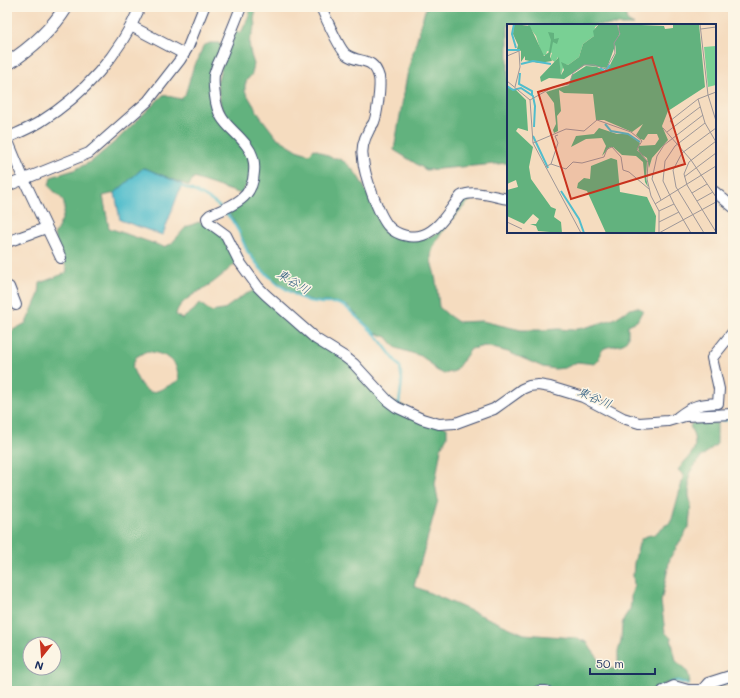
<svg xmlns="http://www.w3.org/2000/svg" width="740" height="698" viewBox="0 0 740 698" font-family="Mali,'Klee One',sans-serif">
  <rect width="100%" height="100%" fill="#fcf5e5"/>
  <filter id="ink" filterUnits="userSpaceOnUse"><feTurbulence type="fractalNoise" baseFrequency=".025" numOctaves="2"/><feDisplacementMap in="SourceGraphic" scale="8" xChannelSelector="R" yChannelSelector="G"/><feConvolveMatrix kernelMatrix="1 2 1 2 8 2 1 2 1" color-interpolation-filters="sRGB"/></filter>
  <filter id="wash" filterUnits="userSpaceOnUse"><feTurbulence type="fractalNoise" baseFrequency=".012" numOctaves="4" result="noise"/><feDisplacementMap in="SourceGraphic" scale="16" xChannelSelector="R" yChannelSelector="G"/><feGaussianBlur stdDeviation="0.9" result="paint"/><feColorMatrix in="noise" values="0 0 0 0 0 0 0 0 0 0 0 0 0 0 0 0 0 1.4 0 .05"/><feComposite in="paint" operator="in"/></filter>
  <g filter="url(#wash)">
    <rect width="100%" height="100%" fill="#f5dcbf"/>
    <g fill="#62b27e" stroke="#3e706e" fill-rule="evenodd">
      <path d="M251,7H256L254,20L256,24L249,42L251,55L254,64L252,74L247,80L245,85V91L260,116L276,137L299,151L309,154L314,149C320,150 324,155 330,157C332,158 335,158 337,158C362,167 371,208 386,229L429,237L437,233L462,202L468,198H473C461,208 430,242 431,258C431,264 434,270 435,276C437,286 438,297 439,307L448,315L458,322L482,321L521,330H543L558,329L573,330L587,327L614,319L628,310L637,307L643,310L637,321L628,325V338L623,344C610,348 600,344 599,360L595,364L577,362L565,368L555,369L543,367L508,352L485,346L471,349L455,371L444,374L436,370L429,362L421,356L396,348L387,337L375,333L349,307C338,300 328,303 316,301C310,300 304,298 298,295C279,284 259,270 248,250C241,237 238,224 228,212L258,179L235,129L221,107L217,83L221,68L236,31L241,33L249,16Z"/>
      <path d="M426,7H624L627,21L634,25H508V163L426,170L394,150L408,70Z"/>
      <path d="M210,43H219L221,46L211,95L248,152L251,178L241,194L193,178L189,186L147,169L143,168L115,193L103,196L109,228L164,247L171,244L186,227L199,222L218,231L237,262C230,268 223,275 215,281C205,289 177,300 176,315L182,319L194,310L200,303L211,312L223,310L244,295L257,289L345,359L380,394L447,428V437L441,448L435,484L438,500L414,586L524,634L575,638L587,642L591,649L606,668L614,669L618,666V652L621,641L622,625L624,618L630,609L631,602V596L634,585L633,576L634,563L639,544L642,538L647,536L655,534L664,526L670,523L672,519L684,475L678,470C692,451 701,451 690,426L692,423H717V444L700,458L689,474V496L691,504L689,527L670,558L661,602L665,632L671,638L676,661L683,667L688,673L690,682L689,683L675,680L649,691H628L619,688L607,691H555L548,686L541,684L532,686L528,691H7V336L13,330L26,323L39,294L40,283L66,273L67,270L54,235C59,226 69,210 62,199C60,196 52,190 49,186L51,177L74,170L92,161L117,140L163,95L181,99L185,95L194,65L198,60L203,46ZM147,351C167,355 177,358 179,380C174,383 155,394 150,392C140,388 136,376 132,367L136,357ZM30,644H54V668H30Z"/>
    </g>
    <path fill="#51bdcc" stroke="#367695" d="M143,168L147,169L182,184L163,234L162,235L120,220L115,193Z"/>
    <g fill="none" stroke-linecap="round" stroke-linejoin="round">
      <g stroke="#51bdcc" stroke-width="2.5">
        <path d="M181,186C196,191 208,197 220,207"/>
        <path d="M225,212L232,220L239,232L247,251L261,269L279,285L299,297L309,301L322,303H336L345,306L376,335L400,367L402,380L399,404"/>
        <path d="M698,419L700,421L733,420"/>
        <path d="M670,683L678,681L689,685"/>
        <path d="M710,687L733,681"/>
        <path d="M530,691C538,682 544,685 553,691"/>
        <path d="M610,691L618,689L625,691"/>
        <path d="M653,691L662,687"/>
      </g>
    </g>
  </g>
  <g filter="url(#ink)">
    <g fill="none" stroke-linecap="round" stroke-linejoin="round">
      <g stroke="#3c496d" stroke-width="12">
        <g id="minor">
          <path d="M241,7C235,23 228,39 222,55C219,61 216,68 214,75C213,82 214,89 215,96C218,124 233,127 247,146C253,154 255,163 254,172C253,199 232,206 210,215L207,218L208,222L226,235L239,261L258,287L266,295L316,339L345,357L354,364L388,401L396,407L422,419L439,424L456,423L494,409L522,389L529,386L538,385L550,387L583,397L623,418L639,423L668,421L685,416L733,414"/>
          <path d="M321,7C325,16 340,51 347,55C360,64 373,56 379,77C381,85 377,115 374,122C373,125 370,127 369,130C364,139 361,150 363,159C364,175 379,216 389,227C397,235 412,239 423,235C440,229 450,209 461,196C472,189 495,197 508,199"/>
          <path d="M131,26L184,54"/>
          <path d="M7,138C18,133 30,128 40,122C84,95 120,54 140,7"/>
          <path d="M7,139L24,180L61,258"/>
          <path d="M7,186L89,153L148,101L180,60L188,47L204,7"/>
          <path d="M715,192L733,207"/>
          <path d="M7,242L46,228"/>
          <path d="M9,287L16,305"/>
          <path d="M678,417C693,405 700,404 718,403L719,389L712,358L733,332"/>
          <path d="M539,691H546"/>
          <path d="M663,691L674,686L688,690H700L704,688L708,683L733,675"/>
        </g>
      </g>
      <g stroke="#3c496d" stroke-width="15">
        <path id="tertiary" d="M7,64C30,49 51,31 66,7"/>
      </g>
      <use href="#minor" stroke="#fff" stroke-width="10"/>
      <use href="#tertiary" stroke="#fff" stroke-width="13"/>
    </g>
  </g>
  <g text-anchor="middle" dominant-baseline="central" stroke-width="3" stroke-linejoin="round" paint-order="stroke">
    <g font-size="12" font-style="italic" fill="#2b5a7f" stroke="#fcf5e5">
      <text transform="translate(294 281) rotate(31)">東谷川</text>
      <text transform="translate(595 397) rotate(23)">東谷川</text>
    </g>
  </g>
  <g transform="translate(507 24)">
    <rect width="209" height="209" fill="#f5dcbf"/>
    <path d="M20,0H92L88,3L87,12L76,20L72,33L61,41L57,40L54,51L51,33L48,38L43,35L45,29L40,27L39,31H35L29,12ZM209,22V61L201,63L197,23Z" fill="#79d094"/>
    <path d="M7,0L23,2L37,32L42,28L44,16L41,8L47,9V15L52,14L50,20L46,18L43,33L45,37L32,39L18,36V32L14,38V27L10,25L11,21L6,10ZM92,0H110L113,8L100,44L78,41L57,55L42,54L34,58L33,53L52,33L54,51L57,46L54,38L61,41L72,33L76,20L87,12L86,7ZM111,0L157,2L158,5L166,4V1L192,0L198,63L161,87L155,102L161,116L145,134L142,144L140,134L132,129L131,122L148,121L152,115L150,110H141L137,116L133,115L129,111L136,100L125,108L97,96H89L86,70L57,69L52,66L54,87L50,92L51,107L47,109L46,106L49,100L47,79L39,68L62,61L65,51L79,42L90,43L98,47L101,45L109,29L108,18L113,10ZM0,63L9,66L19,76L21,107L11,104L9,107L26,123L22,143L24,155L44,183L49,185L47,193L54,198L55,209L31,207L29,202L23,200H29L32,195L26,190L17,200L0,192V166L11,163L9,156L0,160ZM92,104L110,110H121L133,119L130,126L140,137L139,154L141,163L138,158L136,138L129,132L115,131L106,123H103L95,132L99,122L95,114L79,115L64,123L69,112L87,110ZM104,134L110,136L113,168L140,173L149,192L148,209H99L80,167L70,164L71,159L77,154L83,155L84,142Z" fill="#62b27e"/>
    <path fill="none" stroke="#51bdcc" stroke-width="2" d="M7,0L5,10L9,24M0,26H13M14,40L26,37L44,40M93,44L98,47L103,41M13,49L12,60L25,67V71M0,62L6,66L14,64L26,72L28,82L27,103M98,100L104,107L121,110L133,118M26,112L41,144M54,167L72,195L77,209"/>
    <path fill="none" stroke="#9e9798" stroke-width="1" d="M193,0L201,71L209,97M194,5L209,3M0,32L12,27L13,43L8,63M0,57L23,76L26,119L74,209M191,75L198,99L209,118M23,76L46,63L62,60L66,49L77,41H87L99,45L108,29L107,19L113,10L110,0M167,102L163,97L191,75L209,68M156,104L184,136L209,173M160,108L193,83M209,117L182,138L177,150L180,161L209,208M26,119L59,105L77,107L90,96L124,108L135,117L130,125L141,138L140,155L144,172L152,187V209M44,140L59,145L66,138L75,139L97,133L100,125L105,123L114,133L116,146L122,148L142,165M38,143L44,140L51,119L48,112L51,111M177,153L209,129M185,169L200,160M154,176L145,155L150,132L157,121L196,91M190,177L206,168M148,180L209,142M167,180L156,157L158,137L168,122L198,99M152,187L167,180L184,209M0,198L15,205M152,198L172,188M152,209L209,178M197,209L169,163L166,146L175,129L209,104"/>
    <path fill="#c8321e" fill-opacity="0.15" stroke="#c8321e" stroke-width="2" d="M145,33L178,140L64,175L31,68Z"/>
    <rect width="209" height="209" fill="none" stroke="#1b2f5e" stroke-width="2"/>
  </g>
  <rect width="740" height="698" fill="none" stroke="#fcf5e5" stroke-width="24"/>
  <g transform="translate(42 656) rotate(197)"><circle r="19" fill="#fcf5e5" stroke="#a2a6af"/>
  <path d="M0-3L7 15L0 10L-7 15Z" fill="#c8321e"/>
  <text y="-6" font-size="11" font-weight="bold" text-anchor="middle" fill="#1b2f5e">N</text>
  </g>
  <path d="M590 668v6h65v-6" fill="none" stroke="#1b2f5e" stroke-width="2"/>
  <text x="596" y="668" font-size="12" fill="#1b2f5e" stroke="#fcf5e5" stroke-width="3" paint-order="stroke">50 m</text>
</svg>
